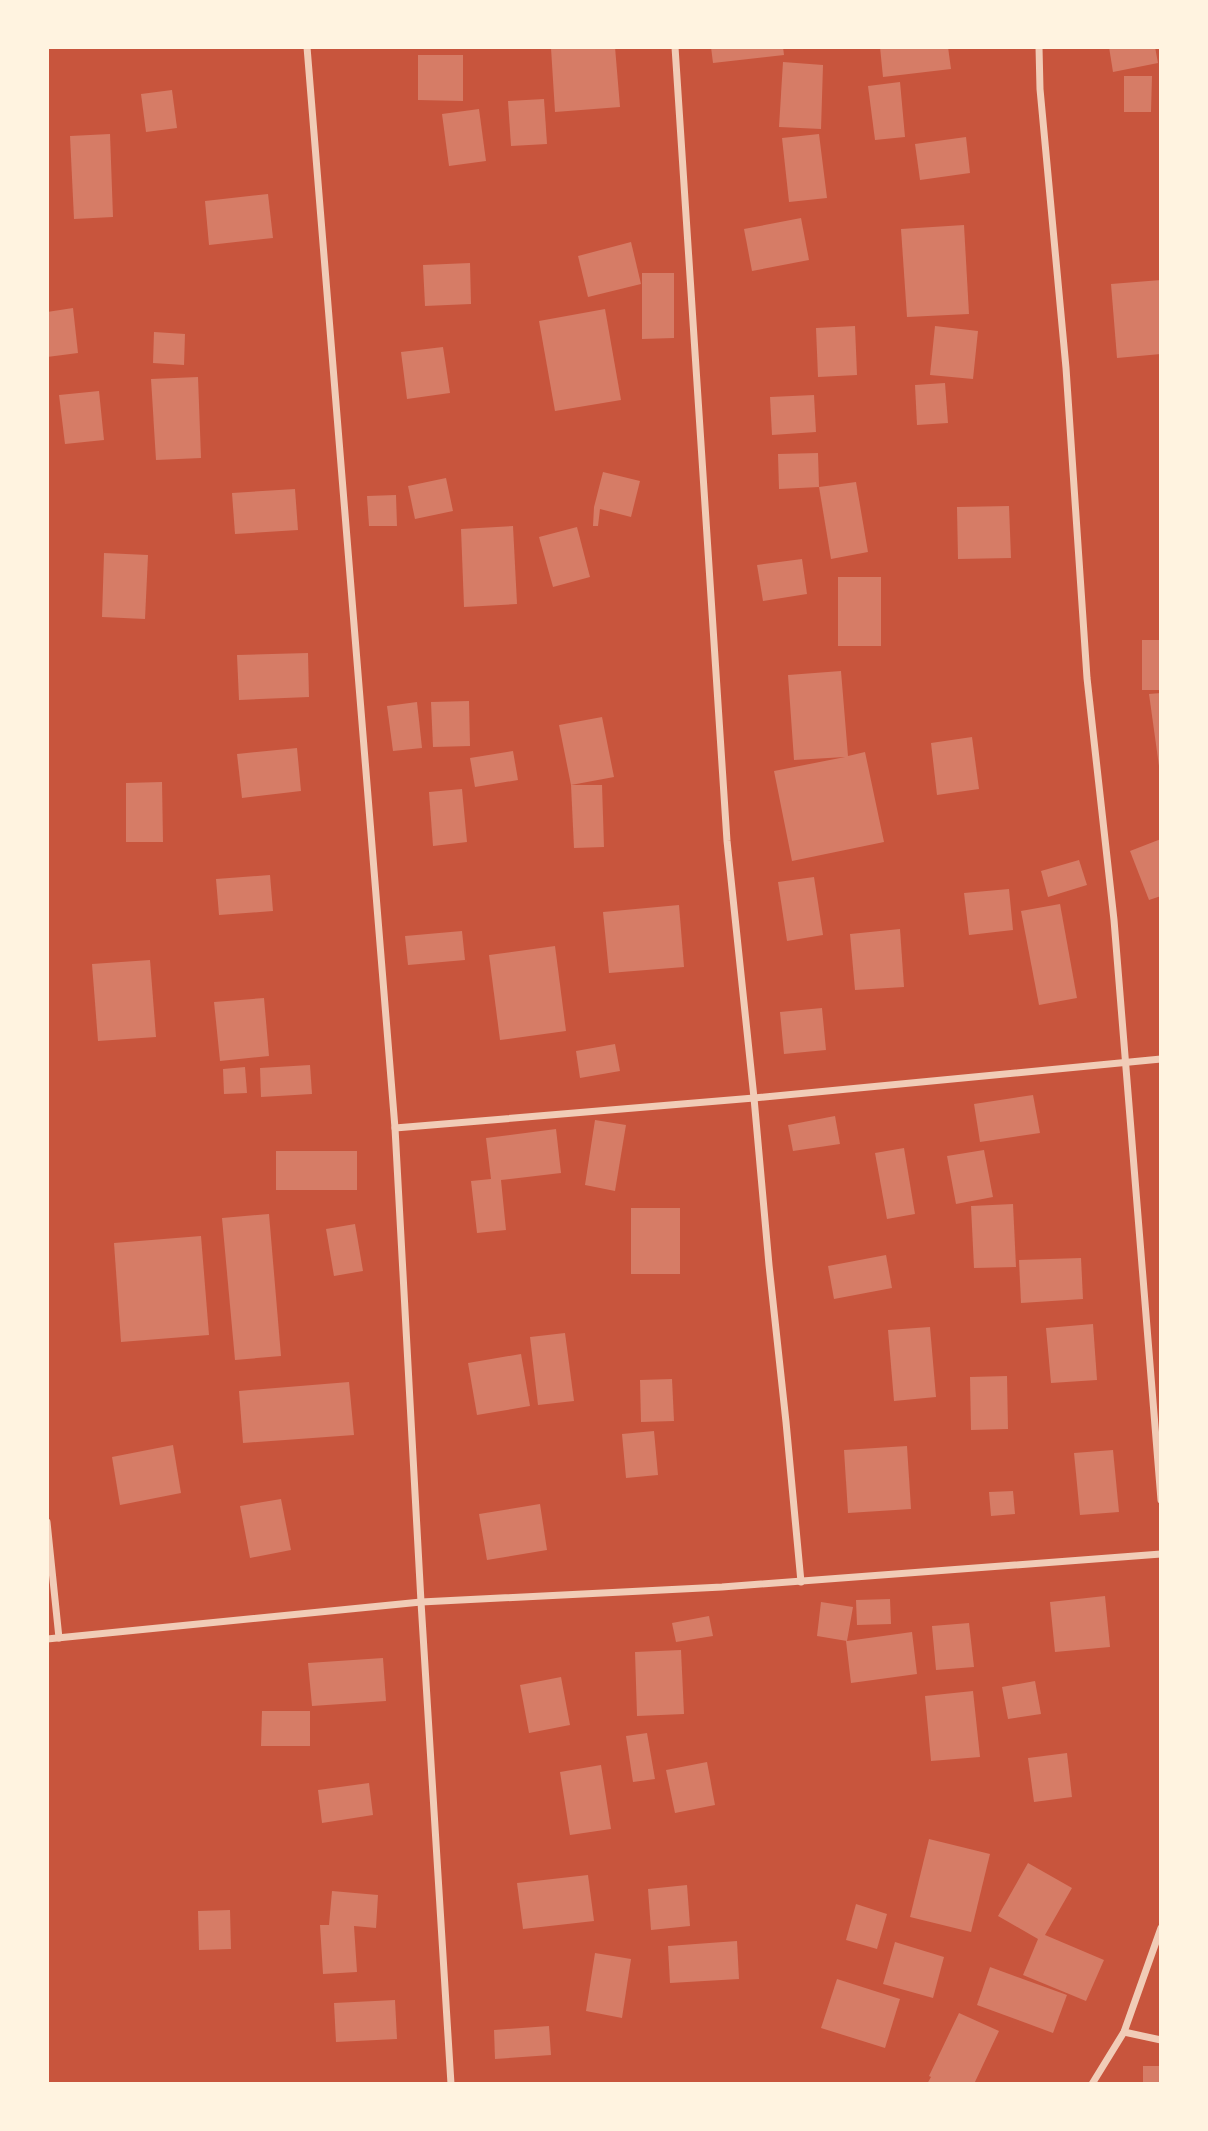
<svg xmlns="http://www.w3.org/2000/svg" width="1208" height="2131" viewBox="0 0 1208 2131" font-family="'DejaVu Sans',sans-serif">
  <rect width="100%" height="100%" fill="#c8553d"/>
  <g fill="#d67c66">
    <path d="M615,47L620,107L555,112L551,48Z"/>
    <path d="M711,47H783L784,55L713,63Z"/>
    <path d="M880,47H948L951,69L883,77Z"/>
    <path d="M1109,47H1155L1158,63L1113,72Z"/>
    <path d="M418,55H463V101L418,100Z"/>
    <path d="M783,62L823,65L821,129L779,127Z"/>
    <path d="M1124,76H1152L1151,112H1124Z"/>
    <path d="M900,82L905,137L875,140L868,86Z"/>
    <path d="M172,90L177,128L146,132L141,94Z"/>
    <path d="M544,99L547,144L511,146L508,101Z"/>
    <path d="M479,109L486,161L449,166L442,114Z"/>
    <path d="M110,134L113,217L74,219L70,136Z"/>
    <path d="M819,134L827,198L789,202L782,138Z"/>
    <path d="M966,137L970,173L920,180L915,144Z"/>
    <path d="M268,194L273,238L209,245L205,201Z"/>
    <path d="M801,218L809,260L752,271L744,229Z"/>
    <path d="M964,225L969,314L907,317L901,229Z"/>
    <path d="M631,242L641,284L588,297L578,256Z"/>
    <path d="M470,263L471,304L425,306L423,265Z"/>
    <path d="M642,273H674V338L642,339Z"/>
    <path d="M1161,280V354L1117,358L1111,284Z"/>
    <path d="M73,308L78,353L47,357V312Z"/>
    <path d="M605,309L621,400L555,411L539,321Z"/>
    <path d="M855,326L857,375L818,377L816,328Z"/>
    <path d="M935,326L978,331L973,379L930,375Z"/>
    <path d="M154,332L185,334L184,365L153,363Z"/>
    <path d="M443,347L450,393L407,399L401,352Z"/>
    <path d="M198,377L201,458L156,460L151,379Z"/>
    <path d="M945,383L948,423L917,425L915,385Z"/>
    <path d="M99,391L104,440L65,444L59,395Z"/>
    <path d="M814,395L816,432L772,435L770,397Z"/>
    <path d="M818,453L819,487L779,489L778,454Z"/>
    <path d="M603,472L640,481L631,517L600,509L598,526H593L594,507Z"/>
    <path d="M446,478L453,511L415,519L408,486Z"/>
    <path d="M856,482L868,552L831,559L819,487Z"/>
    <path d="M295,489L298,530L235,534L232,493Z"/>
    <path d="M396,495L397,526H369L367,496Z"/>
    <path d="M1009,506L1011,558L958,559L957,507Z"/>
    <path d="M513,526L517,604L464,607L461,529Z"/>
    <path d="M577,527L590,577L553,587L539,537Z"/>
    <path d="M104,553L148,555L145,619L102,617Z"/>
    <path d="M802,559L807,594L763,601L757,565Z"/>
    <rect x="838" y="577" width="43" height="69"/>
    <rect x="1142" y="640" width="19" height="50"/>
    <path d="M308,653L309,697L239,700L237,655Z"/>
    <path d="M841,671L848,756L865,752L884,842L792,861L774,771L845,757L794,760L788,675Z"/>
    <path d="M1161,693V766H1159L1149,694Z"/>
    <path d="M469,701L470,746L433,747L431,702Z"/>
    <path d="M417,702L422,748L393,751L387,706Z"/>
    <path d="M602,717L614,777L571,785L559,725Z"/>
    <path d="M972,737L979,789L937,795L931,743Z"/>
    <path d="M297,748L301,791L242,798L237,754Z"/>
    <path d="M513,751L518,780L475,787L470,758Z"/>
    <path d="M162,782L163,842H126V783Z"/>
    <path d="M571,785H602L604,847L574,848Z"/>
    <path d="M462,789L467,842L433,846L429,792Z"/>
    <path d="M1161,839V896L1149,900L1130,851Z"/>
    <path d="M1079,860L1087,885L1048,897L1041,871Z"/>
    <path d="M270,875L273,911L219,915L216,879Z"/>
    <path d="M814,877L823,935L787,941L778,882Z"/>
    <path d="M1009,889L1013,930L969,935L964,893Z"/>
    <path d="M1060,904L1077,998L1039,1005L1021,911Z"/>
    <path d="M679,905L684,967L609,973L603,912Z"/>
    <path d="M900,929L904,987L855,990L850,934Z"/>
    <path d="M462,931L465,960L408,965L405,936Z"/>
    <path d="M555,946L566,1031L500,1040L489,955Z"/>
    <path d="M150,960L156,1037L98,1041L92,964Z"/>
    <path d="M264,998L269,1056L220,1061L214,1002Z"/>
    <path d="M822,1008L826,1050L784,1054L780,1012Z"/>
    <path d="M615,1044L620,1071L580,1078L576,1051Z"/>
    <path d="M310,1065L312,1094L261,1097L260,1068Z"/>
    <path d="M245,1067L247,1093L224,1094L223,1069Z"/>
    <path d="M1033,1095L1040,1133L980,1142L974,1104Z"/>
    <path d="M835,1116L840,1144L793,1151L788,1125Z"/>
    <path d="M595,1120L626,1125L615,1191L585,1185Z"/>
    <path d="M556,1129L561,1173L501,1180L506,1230L477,1233L471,1181L491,1179L486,1138Z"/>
    <path d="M904,1148L915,1214L887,1219L875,1153Z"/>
    <path d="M984,1150L993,1197L956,1204L947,1156Z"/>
    <rect x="276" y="1151" width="81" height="39"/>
    <path d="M1013,1204L1016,1267L974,1268L971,1206Z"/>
    <rect x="631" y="1208" width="49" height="66"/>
    <path d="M269,1214L281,1356L235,1360L222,1218Z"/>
    <path d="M355,1224L363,1271L334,1276L326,1229Z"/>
    <path d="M201,1236L209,1335L121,1342L114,1243Z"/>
    <path d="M886,1255L892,1288L834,1299L828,1266Z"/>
    <path d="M1081,1258L1083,1299L1021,1303L1019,1260Z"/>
    <path d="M1093,1324L1097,1380L1051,1383L1046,1328Z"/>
    <path d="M930,1327L936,1397L894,1401L888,1330Z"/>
    <path d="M565,1333L574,1401L538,1405L530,1337Z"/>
    <path d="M521,1354L530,1406L477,1415L468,1363Z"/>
    <path d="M1007,1376L1008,1429L971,1430L970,1377Z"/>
    <path d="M672,1379L674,1421L641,1422L640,1380Z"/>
    <path d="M349,1382L354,1435L243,1443L239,1391Z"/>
    <path d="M654,1431L658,1475L626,1478L622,1434Z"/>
    <path d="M173,1445L181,1493L120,1505L112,1457Z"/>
    <path d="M907,1446L911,1509L848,1513L844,1450Z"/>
    <path d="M1113,1450L1119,1512L1080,1515L1074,1453Z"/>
    <path d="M1013,1491L1015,1514L991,1516L989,1492Z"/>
    <path d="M281,1499L291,1550L250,1558L240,1506Z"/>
    <path d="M540,1504L547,1550L487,1560L479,1514Z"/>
    <path d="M1105,1596L1110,1647L1055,1652L1050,1602Z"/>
    <path d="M890,1599L891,1624L857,1625L856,1600Z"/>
    <path d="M821,1602L853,1607L847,1641L912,1632L917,1674L851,1683L846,1641H847L817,1636Z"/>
    <path d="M709,1616L713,1636L676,1642L672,1623Z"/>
    <path d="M969,1623L974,1667L936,1670L932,1626Z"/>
    <path d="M681,1650L684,1714L637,1716L635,1652Z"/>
    <path d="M383,1658L386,1701L312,1706L308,1663Z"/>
    <path d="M561,1677L570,1725L529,1733L520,1685Z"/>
    <path d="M1035,1681L1041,1714L1008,1719L1002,1687Z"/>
    <path d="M973,1691L980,1757L931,1761L925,1696Z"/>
    <path d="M262,1711H310V1746H261Z"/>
    <path d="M647,1733L655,1779L633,1782L626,1736Z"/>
    <path d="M1067,1753L1072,1797L1034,1802L1028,1758Z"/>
    <path d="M707,1762L715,1805L675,1813L666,1770Z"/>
    <path d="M601,1765L611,1829L570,1835L560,1772Z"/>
    <path d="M369,1783L373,1815L322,1823L318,1790Z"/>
    <path d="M929,1839L990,1854L971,1932L910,1917Z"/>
    <path d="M1028,1863L1072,1888L1045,1935L1104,1960L1086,2001L1023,1975L1038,1939L998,1916Z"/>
    <path d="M588,1875L594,1921L523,1929L517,1883Z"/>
    <path d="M687,1885L690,1926L651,1930L648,1889Z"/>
    <path d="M332,1891L378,1895L376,1928L354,1926L357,1972L323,1974L320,1925H329Z"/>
    <path d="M856,1904L887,1914L877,1949L846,1940Z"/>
    <path d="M230,1910L231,1949L199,1950L198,1911Z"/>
    <path d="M737,1941L739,1979L670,1983L668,1946Z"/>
    <path d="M895,1942L944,1957L933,1998L883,1984Z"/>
    <path d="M595,1953L631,1959L622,2018L586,2011Z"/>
    <path d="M990,1967L1067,1995L1053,2033L977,2005Z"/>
    <path d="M837,1979L900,1999L885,2048L821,2028Z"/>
    <path d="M395,2000L397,2039L336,2042L334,2003Z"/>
    <path d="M959,2013L999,2031L974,2084H927L931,2077L929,2076Z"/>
    <path d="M549,2026L551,2055L495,2059L494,2030Z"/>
    <rect x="1143" y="2066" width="18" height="18"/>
  </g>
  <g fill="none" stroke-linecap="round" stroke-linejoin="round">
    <g stroke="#f1ccb7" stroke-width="7">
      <path d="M307,47L395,1128L421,1602L451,2084"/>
      <path d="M675,47L727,841L754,1098L769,1265L786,1422L801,1582"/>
      <path d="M1039,47L1040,89L1066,368L1087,678L1114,920L1161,1500"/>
      <path d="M395,1128L754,1098L1161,1059"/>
      <path d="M47,1522L59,1638"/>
      <path d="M47,1639L421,1602L722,1587L1161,1554"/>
      <path d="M1124,2032L1161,2040"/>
      <path d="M1092,2084L1124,2032L1161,1928"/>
    </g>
  </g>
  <rect width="1208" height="2131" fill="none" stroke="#fff3e0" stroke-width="98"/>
</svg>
